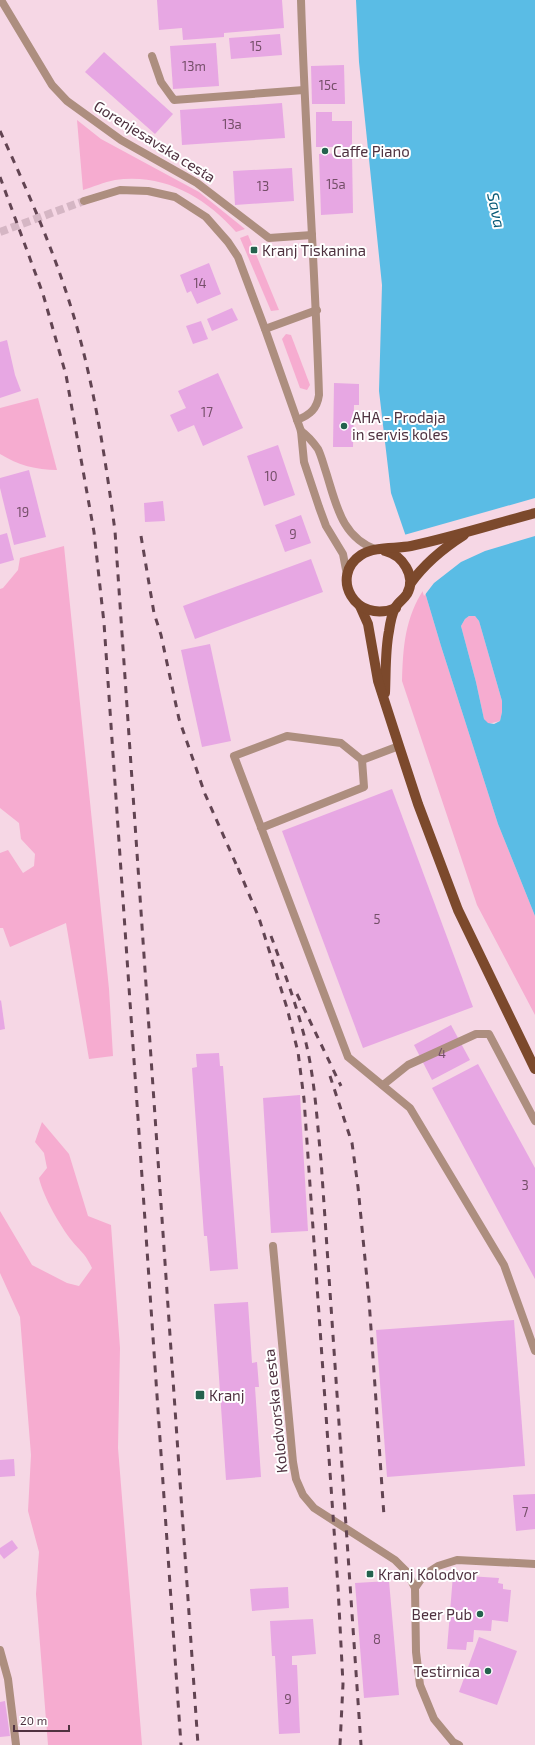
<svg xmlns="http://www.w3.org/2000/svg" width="535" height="1745" viewBox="0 0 535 1745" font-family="'Exo 2',sans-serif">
  <rect width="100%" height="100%" fill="#f6d7e5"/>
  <g fill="#f6acd0">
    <path d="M77,120L101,139L199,192L245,229L236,232C205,197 164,173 115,180C104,182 93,187 83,190Z"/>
    <path d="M248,235L279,310L271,311L240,238Z"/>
    <path d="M286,334L291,335L310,385L307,390L300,388L282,339Z"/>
    <path d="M38,398L57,470C36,470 18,465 0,454V408Z"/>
    <path d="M64,546L109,989L113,1056L89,1059L66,923L10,947L3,928H0V853L8,850L23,873L34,866L35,854L21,839L19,823L0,808V589L3,588L18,570L20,558Z"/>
    <path d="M424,589L441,646L498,824L535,916V1015L477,905L402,681C403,646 405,618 424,589Z"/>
    <path d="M469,616H475L479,621L502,701V712L500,721L488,724L484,719L476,682L461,626L465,619Z"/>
    <path d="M42,1122L69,1154L88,1216L111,1225L120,1348L118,1448L142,1745H48L36,1594L39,1552L28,1511L31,1455L20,1317L0,1273V1211L32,1265L67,1283L79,1286L92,1268C85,1253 81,1252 72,1241C60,1226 43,1196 39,1178L47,1168L44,1153L35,1142Z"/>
  </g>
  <path fill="#5abce5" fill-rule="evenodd" d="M356,0H535V916L498,824L441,646L424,589L391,493L379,391L382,285L359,62ZM469,616H475L479,621L502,701V712L500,721L494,724L488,723L484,719L476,682L461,626L465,619Z"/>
  <path fill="#f6d7e5" d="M535,498V536L485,551L461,562L434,583L424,596L404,535Z"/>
  <g fill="#e7a7e3">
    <path d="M157,0H282L284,28L224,33V37L183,40L182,28L159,30Z"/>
    <path d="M280,34L282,55L231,59L229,38Z"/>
    <path d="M216,43L219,86L173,89L170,46Z"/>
    <path d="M104,52L173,114L155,134L85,72Z"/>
    <path d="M344,65L345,104H312L311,66Z"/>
    <path d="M282,103L285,138L182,145L180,110Z"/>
    <path d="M316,112H332V121H352V147H316Z"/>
    <path d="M352,153L353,213L321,215L319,154Z"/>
    <path d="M292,168L294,201L235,205L233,171Z"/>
    <path d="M209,263L221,294L197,304L191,291L187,293L180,275Z"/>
    <path d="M232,308L238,320L212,331L207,319Z"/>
    <path d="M201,321L208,339L193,344L186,326Z"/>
    <path d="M7,340L15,375L21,391L0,398V342Z"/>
    <path d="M218,373L243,428L203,446L194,425L178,432L170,415L186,408L178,391Z"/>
    <path d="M334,383L359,384V405H354L353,447H333Z"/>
    <path d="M278,445L295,495L264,506L247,456Z"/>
    <path d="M29,470L46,537L14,545L0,488V478Z"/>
    <path d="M163,501L165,521L145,522L144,503Z"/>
    <path d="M301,515L311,543L285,552L275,525Z"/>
    <path d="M7,533L14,560L0,564V535Z"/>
    <path d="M311,559L323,592L195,639L183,606Z"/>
    <path d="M210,644L231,741L202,747L181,650Z"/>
    <path d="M392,789L473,1007L363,1048L282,831Z"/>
    <path d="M1,1000L5,1029L0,1030V1001Z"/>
    <path d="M451,1025L470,1060L432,1080L414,1045Z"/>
    <path d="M219,1053L220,1066H223L238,1269L210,1271L207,1236H204L192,1068L197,1067L196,1054Z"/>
    <path d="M478,1064L535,1168V1279L432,1088Z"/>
    <path d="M300,1095L308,1231L271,1233L263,1098Z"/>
    <path d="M248,1302L252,1363L257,1362L259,1387H255L261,1477L226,1480L214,1304Z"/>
    <path d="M514,1320L525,1466L387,1477L376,1330Z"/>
    <path d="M14,1459L15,1476L0,1477V1460Z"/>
    <path d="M535,1494V1529L516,1531L513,1495Z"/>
    <path d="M12,1540L18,1548L4,1559L0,1554V1548Z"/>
    <path d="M453,1575L499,1578L498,1583L503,1584V1589L511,1590L508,1622L492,1620L491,1631L474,1630L473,1642H467L466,1650L447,1649Z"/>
    <path d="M389,1581L399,1695L364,1698L355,1583Z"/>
    <path d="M288,1587L289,1608L252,1611L250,1589Z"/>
    <path d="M313,1619L316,1654L292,1656V1665H297L300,1733L279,1734L275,1656H272L270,1621Z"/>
    <path d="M479,1637L517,1651L497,1705L459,1692Z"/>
    <path d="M5,1701L10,1736L0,1737V1702Z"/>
  </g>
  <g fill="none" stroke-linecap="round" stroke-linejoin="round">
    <path stroke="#d5b6c4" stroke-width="8" stroke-dasharray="8 4" stroke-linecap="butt" d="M0,232L84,201"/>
    <g stroke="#ad8e7f" stroke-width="8">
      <path d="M362,760L399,746"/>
      <path d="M261,828L364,787L362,760L341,743L287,736L234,756L348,1057L410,1108L504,1265L535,1351"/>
      <path d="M383,1085L408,1065L476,1034H489L535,1121"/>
      <path d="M273,1246L293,1462L296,1479L303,1495L314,1508L395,1560L407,1572L415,1588"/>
    </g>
    <g stroke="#ad8e7f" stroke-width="8">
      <path d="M1,0L52,85L67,101L121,140L197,183L269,238L312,235"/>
      <path d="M152,56L161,82L174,100L304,90"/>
      <path d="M84,201L120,190L148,191L175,197L206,217L228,242L238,257L265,329L301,431L304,462L319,507L326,526L343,554L347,575"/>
      <path d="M265,329L317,310"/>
      <path d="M297,420C310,415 317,409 319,395C315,263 305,132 301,0"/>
      <path d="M301,431C308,436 313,442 318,449C321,455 323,463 325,469C336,502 340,537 377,550"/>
      <path d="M0,1650L8,1679L16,1745"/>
      <path d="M459,1745L453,1742L434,1719L420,1685L416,1652L415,1588L424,1575L438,1566L457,1560L535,1564"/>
    </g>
    <g stroke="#7c492c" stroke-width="10">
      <path d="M385,551C402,555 417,576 407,594C404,599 398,602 395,608C392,614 390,624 389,631C385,651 386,672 385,693"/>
      <path d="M410,584C425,563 442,549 464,535"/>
      <path d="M360,606L368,624L378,681L399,746L418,804L458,910L535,1069"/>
      <path d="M396,608C355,625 329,576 361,555C375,546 396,549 411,546C453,537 494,524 535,513"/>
    </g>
    <g stroke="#624452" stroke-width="3" stroke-dasharray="7 7" stroke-linecap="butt">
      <path d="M0,131C30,196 59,262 78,331C96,397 106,463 115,531L198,1745"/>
      <path d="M0,177L43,294L66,375L94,532L104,623L181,1745"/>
      <path d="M141,536L154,613L161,635L179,719L205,794L240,873"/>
      <path d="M238,868L259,918L287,1008L298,1052L304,1099L338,1587L343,1684L340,1745"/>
      <path d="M271,936C284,971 297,1006 306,1043C315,1081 317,1121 321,1160L361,1745"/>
      <path d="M297,994L341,1086"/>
      <path d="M330,1076L352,1143L358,1187L369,1300L384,1516"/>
    </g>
  </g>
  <g fill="#24624e" stroke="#fff" stroke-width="1.5">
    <circle cx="325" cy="151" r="4"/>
    <rect x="250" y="246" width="8" height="8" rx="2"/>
    <circle cx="344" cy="426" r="4"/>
    <rect x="195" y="1390" width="10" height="10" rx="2"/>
    <rect x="366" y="1570" width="8" height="8" rx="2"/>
    <circle cx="480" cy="1614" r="4"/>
    <circle cx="488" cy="1671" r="4"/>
  </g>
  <g text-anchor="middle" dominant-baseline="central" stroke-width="4" stroke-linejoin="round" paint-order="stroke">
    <g font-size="13" fill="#754f69">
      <text x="256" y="46">15</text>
      <text x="194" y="66">13m</text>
      <text x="328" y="85">15c</text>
      <text x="232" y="124">13a</text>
      <text x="336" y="184">15a</text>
      <text x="263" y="186">13</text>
      <text x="200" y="283">14</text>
      <text x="207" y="412">17</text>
      <text x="271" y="476">10</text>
      <text x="23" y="512">19</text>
      <text x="293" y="534">9</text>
      <text x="377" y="919">5</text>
      <text x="442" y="1053">4</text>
      <text x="525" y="1185">3</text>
      <text x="525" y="1512">7</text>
      <text x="377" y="1639">8</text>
      <text x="288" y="1699">9</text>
    </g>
    <g font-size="15" fill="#4f3240" stroke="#fff">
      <text transform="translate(155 141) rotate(32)">Gorenjesavska cesta</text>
      <text transform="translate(275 1411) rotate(-96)">Kolodvorska cesta</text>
    </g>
    <g font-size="15" fill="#4f3240" stroke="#fff" text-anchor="start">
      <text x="333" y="151">Caffe Piano</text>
      <text x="262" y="250">Kranj Tiskanina</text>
      <text x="352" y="417">AHA - Prodaja<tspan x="352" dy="17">in servis koles</tspan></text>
      <text x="209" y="1395">Kranj</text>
      <text x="378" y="1574">Kranj Kolodvor</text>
      <text x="472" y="1614" text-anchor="end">Beer Pub</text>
      <text x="480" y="1671" text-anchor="end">Testirnica</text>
    </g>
    <g font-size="16" font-style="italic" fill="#085a77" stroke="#fff">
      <text transform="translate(497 210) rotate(78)">Sava</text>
    </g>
  </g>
  <path d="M14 1725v6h55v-6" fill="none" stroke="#4f3240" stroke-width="2"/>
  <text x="20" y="1725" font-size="12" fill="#4f3240" stroke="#ffffff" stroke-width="3" paint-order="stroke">20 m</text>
</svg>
